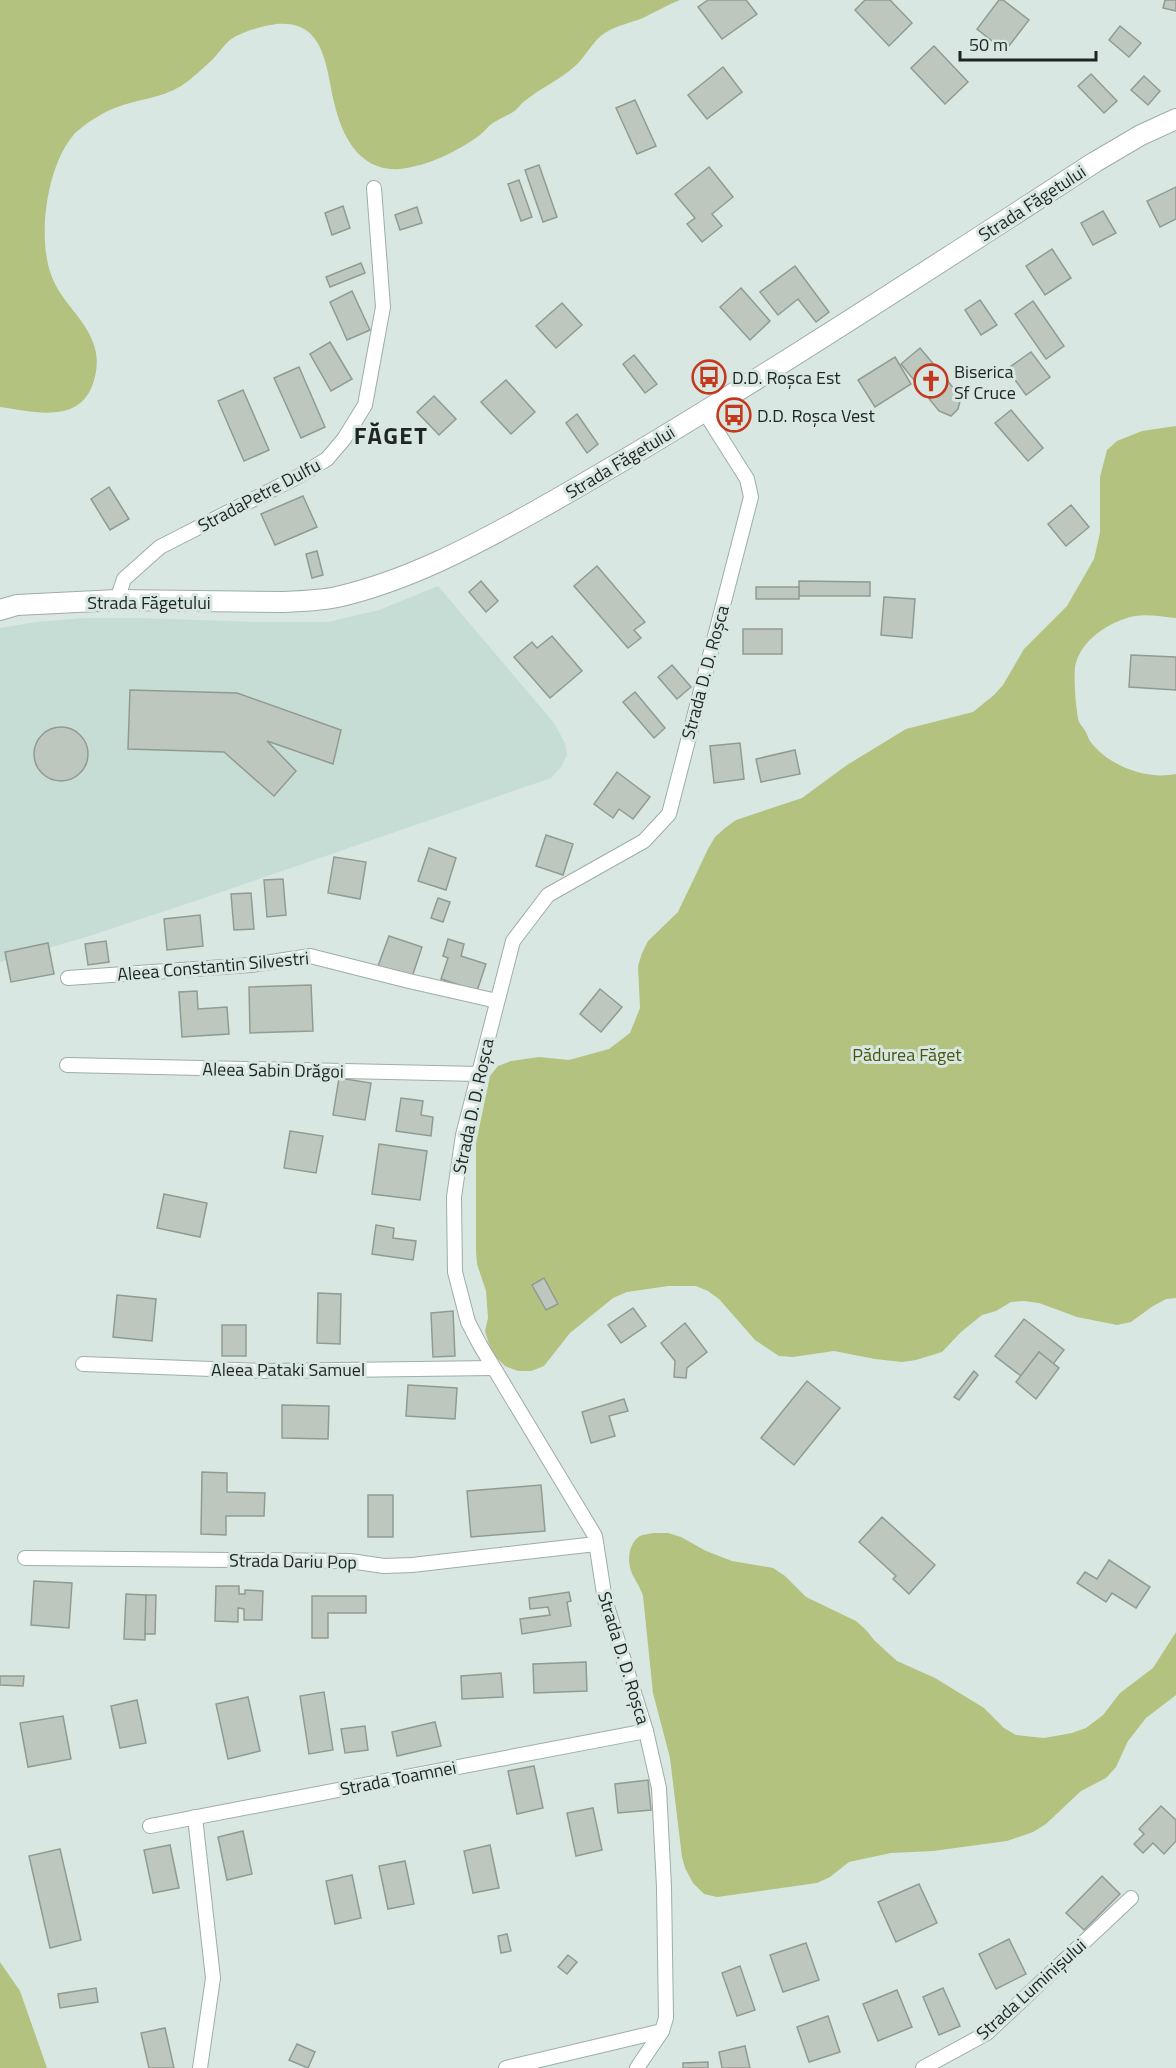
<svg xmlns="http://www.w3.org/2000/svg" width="1176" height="2068" viewBox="0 0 1176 2068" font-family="'Titillium Web',sans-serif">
  <rect width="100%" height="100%" fill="#d8e7e2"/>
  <path fill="#c6ddd6" d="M438,586L554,723L565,743L567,755L562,766L551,778L198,900L83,938L0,962V628L36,622L86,618H141L254,622H328L379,610Z"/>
  <g fill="#b3c27e">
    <path d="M0,0H680C667,5 655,12 643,18C631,23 617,25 605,33C592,41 586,57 574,67C559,80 541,88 526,100C521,103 518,109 513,112C507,116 499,119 493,123C488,126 485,131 480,135C458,151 428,166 400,169C360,172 342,137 334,102C326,67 325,19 276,24C263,26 248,30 236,36C226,41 220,52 212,60C202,69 192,79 181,86C160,99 137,99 115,108C106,111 97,117 89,122C83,127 76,131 72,137C46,169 37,240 52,277C61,301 83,317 92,340C98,353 98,367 94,380C82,425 35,412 0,407Z"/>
    <path d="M1176,426V618C1163,617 1148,614 1135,616C1110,621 1080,640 1075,667C1074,678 1075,692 1076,704C1077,709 1077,716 1079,722C1080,724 1082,726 1084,729C1087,733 1088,738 1090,741C1108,766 1147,780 1176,774V1298L1166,1299L1153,1306L1131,1322L1117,1325L1077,1317L1039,1303L1024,1301L1011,1302L996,1311L982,1315L961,1332L942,1352L916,1360L902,1362L875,1359L834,1351L793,1357L779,1356L755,1340L719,1299L708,1291L696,1286H668L627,1292L613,1298L570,1333L544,1366L531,1371H518L505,1366L495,1356L489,1344L485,1331L488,1318L486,1291L477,1264L476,1251V1143L490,1076L498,1066L511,1061L539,1057L569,1060L609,1049L630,1033L640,1008L638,966L642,953L648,941L678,912L708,849L715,837L725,828L736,820L802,798L847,765L906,729L973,712L994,695L1003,685L1024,649L1067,606L1094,559L1100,533V477L1107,450L1117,441L1142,431Z"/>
    <path d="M654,1533H668L681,1537L706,1551L732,1561L773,1568L785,1576L806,1597L856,1621L866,1630L875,1641L897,1661L935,1678L984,1708L1004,1728L1016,1735L1044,1738L1072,1733L1086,1728L1103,1715L1120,1693L1153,1668L1176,1632V1695L1146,1718L1128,1741L1116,1767L1106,1778L1081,1791L1046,1824L1033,1832L1007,1841L933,1851L891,1853L849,1862L830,1877L817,1883L717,1897L704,1894L693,1883L685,1868L682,1857L670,1758L653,1693L643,1596C640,1586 634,1579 631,1571C627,1559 629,1543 640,1536C644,1534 650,1534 654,1533Z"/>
    <path d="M0,1962L20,1991L47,2068H0Z"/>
  </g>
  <g fill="#bdc7be" stroke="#929b92" stroke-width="1.5">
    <path d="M708,0H746L757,14L722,39L698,7Z"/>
    <path d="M865,0H890L912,23L889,46L855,10Z"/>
    <path d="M999,0H1003L1029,20L1005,51L977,29Z"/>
    <path d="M1165,0H1176V11L1163,8Z"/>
    <path d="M1120,26L1141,43L1129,57L1109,40Z"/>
    <path d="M934,46L968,82L945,104L911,68Z"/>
    <path d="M723,67L742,92L707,119L688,95Z"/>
    <path d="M1091,74L1117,101L1104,113L1078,86Z"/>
    <path d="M1144,76L1160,91L1148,105L1131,90Z"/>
    <path d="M635,100L656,146L637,154L616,108Z"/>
    <path d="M539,165L557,217L543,222L525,170Z"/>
    <path d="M709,167L733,197L712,214L722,226L702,242L687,224L695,218L675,194Z"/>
    <path d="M519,180L532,217L521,221L508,184Z"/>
    <path d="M1176,187V219L1160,227L1147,201Z"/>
    <path d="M343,206L350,228L332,235L325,213Z"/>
    <path d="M417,207L422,223L400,230L395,215Z"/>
    <path d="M1103,211L1116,233L1093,245L1081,223Z"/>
    <path d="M1052,249L1071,278L1045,295L1026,266Z"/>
    <path d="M361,263L365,273L330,287L326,277Z"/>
    <path d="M795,266L829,312L816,322L798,299L778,315L760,292Z"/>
    <path d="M741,288L770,321L750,340L720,307Z"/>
    <path d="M352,291L370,330L347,340L330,302Z"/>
    <path d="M980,300L997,325L981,335L965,310Z"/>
    <path d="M1033,301L1064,346L1046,359L1015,314Z"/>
    <path d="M562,303L582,325L556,348L536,326Z"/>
    <path d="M330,342L352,379L331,391L310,354Z"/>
    <path d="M920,348L961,397L958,409L951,416L939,411L901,364Z"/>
    <path d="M1031,352L1050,377L1026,395L1007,369Z"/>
    <path d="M634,355L657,384L645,393L623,364Z"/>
    <path d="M895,357L911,384L875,407L858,380Z"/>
    <path d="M299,367L325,427L301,438L274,378Z"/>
    <path d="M506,380L535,412L511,434L481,402Z"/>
    <path d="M243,390L269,450L244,461L218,401Z"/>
    <path d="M434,396L456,419L439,435L417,412Z"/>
    <path d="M1011,410L1043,448L1028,461L995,423Z"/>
    <path d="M577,414L598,444L587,453L566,423Z"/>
    <path d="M109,487L129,519L110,530L91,499Z"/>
    <path d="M303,496L317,527L275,545L261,514Z"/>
    <path d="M1071,505L1089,527L1066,546L1048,524Z"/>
    <path d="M317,551L323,575L312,578L306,554Z"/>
    <path d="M597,566L645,622L634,630L641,638L628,648L574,586Z"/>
    <path d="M481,581L498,601L486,612L469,592Z"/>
    <path d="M799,581L870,582V596H799Z"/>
    <rect x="756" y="587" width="43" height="12"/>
    <path d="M884,597L915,599L912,638L881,635Z"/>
    <rect x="743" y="629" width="39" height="25"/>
    <path d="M552,636L582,671L550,698L514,657L532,642L537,648Z"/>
    <path d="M1131,655L1176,657V690L1129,687Z"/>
    <path d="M672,665L691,687L677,699L658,677Z"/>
    <path d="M130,690L237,693L341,730L333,764L267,741L296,771L274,796L224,752L128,749Z"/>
    <path d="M635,692L665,728L654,738L623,702Z"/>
    <circle cx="61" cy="754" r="27"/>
    <path d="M740,743L744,779L714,783L710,746Z"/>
    <path d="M795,750L800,774L761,782L756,759Z"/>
    <path d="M617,772L650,797L633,819L619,809L613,818L594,804Z"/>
    <path d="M546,835L573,844L563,875L536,866Z"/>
    <path d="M429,848L456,858L446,890L418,881Z"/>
    <path d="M334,857L366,862L360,899L328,893Z"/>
    <path d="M283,879L286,915L267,917L264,880Z"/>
    <path d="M251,893L254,929L234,930L231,894Z"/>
    <path d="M438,898L450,902L443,922L431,918Z"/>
    <path d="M200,915L203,946L167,950L164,919Z"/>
    <path d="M389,936L422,947L412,977L378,966Z"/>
    <path d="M448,939L464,944L461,956L486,964L477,991L441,979L448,958L443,956Z"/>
    <path d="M106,941L109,962L88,965L85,944Z"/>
    <path d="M48,943L54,974L11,982L5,952Z"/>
    <path d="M311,985L313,1031L250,1033L249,987Z"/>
    <path d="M600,989L622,1007L601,1032L580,1014Z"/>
    <path d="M197,991L198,1009L227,1007L229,1034L182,1037L179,992Z"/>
    <path d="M339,1078L371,1083L365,1120L333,1115Z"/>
    <path d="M401,1098L423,1101L421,1115L433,1117L431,1136L396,1131Z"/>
    <path d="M290,1131L323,1136L316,1173L284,1168Z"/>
    <path d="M379,1144L427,1151L420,1200L372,1194Z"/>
    <path d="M164,1194L207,1203L200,1237L157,1228Z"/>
    <path d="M376,1225L394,1228L393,1238L416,1241L413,1260L372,1254Z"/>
    <path d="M544,1278L558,1304L546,1310L532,1285Z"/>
    <path d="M318,1293L341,1294L340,1344L317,1343Z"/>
    <path d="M117,1295L156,1299L152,1341L113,1337Z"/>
    <path d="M633,1308L646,1326L621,1343L608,1325Z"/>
    <path d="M453,1311L455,1356L433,1357L431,1313Z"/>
    <path d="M1024,1319L1064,1350L1053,1364L1039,1352L1021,1376L995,1356Z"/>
    <path d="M685,1323L707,1352L687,1368L686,1378L674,1377L675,1361L661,1343Z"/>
    <rect x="222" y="1325" width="24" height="31"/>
    <path d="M1039,1352L1059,1368L1036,1399L1016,1382Z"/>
    <path d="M974,1371L978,1375L959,1400L954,1397Z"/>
    <path d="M807,1381L840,1408L794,1465L761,1438Z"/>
    <path d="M408,1385L457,1388L455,1419L406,1416Z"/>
    <path d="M624,1399L628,1411L609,1416L615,1436L591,1443L582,1412Z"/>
    <path d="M282,1405L329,1406L328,1439L282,1438Z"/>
    <path d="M202,1472L227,1473V1492L265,1493L264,1516H226V1535L201,1534Z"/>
    <path d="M541,1485L545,1531L471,1537L467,1491Z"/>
    <rect x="368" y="1495" width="25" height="42"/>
    <path d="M882,1517L935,1565L909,1594L893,1579L896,1576L859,1542Z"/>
    <path d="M1109,1560L1150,1587L1136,1608L1112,1593L1106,1602L1077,1583L1085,1572L1097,1579Z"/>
    <path d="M34,1581L72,1583L69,1628L31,1625Z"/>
    <path d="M216,1586H239V1594H245V1590L263,1591L262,1620H244V1609L238,1608V1622L215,1621Z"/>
    <path d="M569,1592L571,1601L567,1602L571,1626L522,1634L520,1619L550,1615L548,1607L530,1609L529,1598Z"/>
    <path d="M126,1594L146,1595L145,1640L124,1639Z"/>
    <path d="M146,1595H156L155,1634H145Z"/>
    <path d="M312,1596H366V1613H328V1638H312Z"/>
    <path d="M586,1662L587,1691L534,1693L533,1664Z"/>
    <path d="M501,1673L503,1697L462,1699L461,1676Z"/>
    <path d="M0,1676H24L23,1686L0,1685Z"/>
    <path d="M324,1692L333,1750L309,1754L300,1696Z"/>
    <path d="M248,1697L260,1751L228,1759L216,1704Z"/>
    <path d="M137,1700L146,1743L120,1748L111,1706Z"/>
    <path d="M63,1716L71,1759L28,1767L20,1723Z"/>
    <path d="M435,1722L441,1746L397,1756L392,1732Z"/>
    <path d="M365,1726L368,1750L345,1753L341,1729Z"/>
    <path d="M534,1766L543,1808L517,1814L508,1771Z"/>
    <path d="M648,1780L651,1810L618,1813L615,1784Z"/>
    <path d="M1161,1806L1176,1820V1841L1164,1854L1153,1843L1143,1853L1134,1844L1144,1834L1139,1829Z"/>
    <path d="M593,1808L602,1850L576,1856L567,1813Z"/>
    <path d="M243,1831L252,1874L227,1880L218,1837Z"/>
    <path d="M170,1845L179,1888L153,1893L144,1850Z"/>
    <path d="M490,1845L499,1888L473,1893L464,1851Z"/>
    <path d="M60,1849L81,1940L50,1948L29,1856Z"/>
    <path d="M405,1861L414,1904L388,1909L379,1866Z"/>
    <path d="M352,1875L361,1918L335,1924L326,1881Z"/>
    <path d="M1102,1876L1120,1894L1084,1930L1066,1913Z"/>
    <path d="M919,1884L937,1923L896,1942L878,1902Z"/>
    <path d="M507,1934L511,1951L501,1953L498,1936Z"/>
    <path d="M1009,1939L1026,1974L996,1989L979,1954Z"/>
    <path d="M806,1943L819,1980L783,1992L770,1955Z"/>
    <path d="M568,1955L577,1962L567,1974L558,1967Z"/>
    <path d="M740,1966L755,2010L737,2016L722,1973Z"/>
    <path d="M96,1988L98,2002L60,2008L58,1994Z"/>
    <path d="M943,1988L960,2026L939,2035L923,1997Z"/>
    <path d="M897,1990L912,2027L878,2041L863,2004Z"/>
    <path d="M828,2016L840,2052L809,2062L797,2027Z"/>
    <path d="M165,2028L174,2068H149L141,2033Z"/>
    <path d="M297,2044L315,2052L308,2068L289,2060Z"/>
    <path d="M745,2046L750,2068H722L719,2052Z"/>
    <path d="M708,2062V2068H683V2063Z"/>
  </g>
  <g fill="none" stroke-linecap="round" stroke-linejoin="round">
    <g stroke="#9fada9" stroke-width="16">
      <g id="minor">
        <path d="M117,600L124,579L160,547L299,476L327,459L344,439L365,405L383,307L374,188"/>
        <path d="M68,978L251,965L310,956L409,981L497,1001"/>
        <path d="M67,1065L479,1074"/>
        <path d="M83,1364L263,1371L493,1368"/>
        <path d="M25,1558L350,1561L384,1566L412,1565L596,1544"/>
        <path d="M195,1817L213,1978L200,2068"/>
        <path d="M150,1826L646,1731"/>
        <path d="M506,2068L662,2031"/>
        <path d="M637,2068L662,2031L666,2018L664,1887L659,1788L646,1731L605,1600L595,1536L480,1345L468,1322L455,1272L454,1197L463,1135L513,941L548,895L644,841L669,814L751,497L747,479L704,411"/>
        <path d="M923,2068L987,2033L1131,1898"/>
      </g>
    </g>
    <g stroke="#9fada9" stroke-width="22">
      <path id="secondary" d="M0,610L17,605L117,600L281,602C299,601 319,601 337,597C407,581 471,547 534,512C587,482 640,451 692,419C828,336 961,249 1095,162L1141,135L1176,119"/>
    </g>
    <use href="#minor" stroke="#fff" stroke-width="14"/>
    <use href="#secondary" stroke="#fff" stroke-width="20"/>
  </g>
  <defs>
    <g id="bus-ring" transform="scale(1.725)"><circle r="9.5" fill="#d8e7e2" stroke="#c4391d" stroke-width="1.5"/><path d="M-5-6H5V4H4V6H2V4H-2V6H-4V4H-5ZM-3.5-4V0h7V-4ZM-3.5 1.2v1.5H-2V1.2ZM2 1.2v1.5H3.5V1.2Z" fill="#c4391d"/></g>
    <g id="church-ring" transform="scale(1.725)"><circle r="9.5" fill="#d8e7e2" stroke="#c4391d" stroke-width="1.5"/><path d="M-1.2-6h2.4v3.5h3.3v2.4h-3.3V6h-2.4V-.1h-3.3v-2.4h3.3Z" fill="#c4391d"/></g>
  </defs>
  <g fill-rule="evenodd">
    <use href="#bus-ring" x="709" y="377"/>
    <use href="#church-ring" x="931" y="381"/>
    <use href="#bus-ring" x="734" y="415"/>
  </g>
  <g text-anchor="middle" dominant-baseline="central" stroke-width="6" stroke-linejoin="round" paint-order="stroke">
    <g font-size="18" fill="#1f2523" stroke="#d8e7e2">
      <text transform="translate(1032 203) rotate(-33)">Strada Făgetului</text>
      <text transform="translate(620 462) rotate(-31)">Strada Făgetului</text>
      <text transform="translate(259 495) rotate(-28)">StradaPetre Dulfu</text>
      <text x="149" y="602">Strada Făgetului</text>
      <text transform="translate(705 672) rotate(-75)">Strada D. D. Roșca</text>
      <text transform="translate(213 966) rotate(-5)">Aleea Constantin Silvestri</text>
      <text transform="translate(273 1070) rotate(1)">Aleea Sabin Drăgoi</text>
      <text transform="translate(473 1106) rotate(-78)">Strada D. D. Roșca</text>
      <text x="288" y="1369">Aleea Pataki Samuel</text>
      <text transform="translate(293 1561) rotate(1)">Strada Dariu Pop</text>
      <text transform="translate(624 1658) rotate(73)">Strada D. D. Roșca</text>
      <text transform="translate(398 1778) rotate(-11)">Strada Toamnei</text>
      <text transform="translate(1031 1989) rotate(-42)">Strada Luminișului</text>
    </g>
    <g font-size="18" fill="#1f2523" stroke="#d8e7e2" text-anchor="start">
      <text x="954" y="371">Biserica<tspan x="954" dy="21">Sf Cruce</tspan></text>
      <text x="732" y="377">D.D. Roșca Est</text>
      <text x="757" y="415">D.D. Roșca Vest</text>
    </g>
    <g font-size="18" fill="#4a560c" stroke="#d8e7e2">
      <text x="907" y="1054">Pădurea Făget</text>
    </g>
    <g font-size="24" font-weight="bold" letter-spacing="1.5" fill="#1f2523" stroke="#d8e7e2">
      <text x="391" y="435">FĂGET</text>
    </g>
  </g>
  <path d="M960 51v9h136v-9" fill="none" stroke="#1f2523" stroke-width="3"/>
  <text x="969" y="51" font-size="18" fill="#1f2523" stroke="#d8e7e2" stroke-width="4.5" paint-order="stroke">50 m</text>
</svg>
